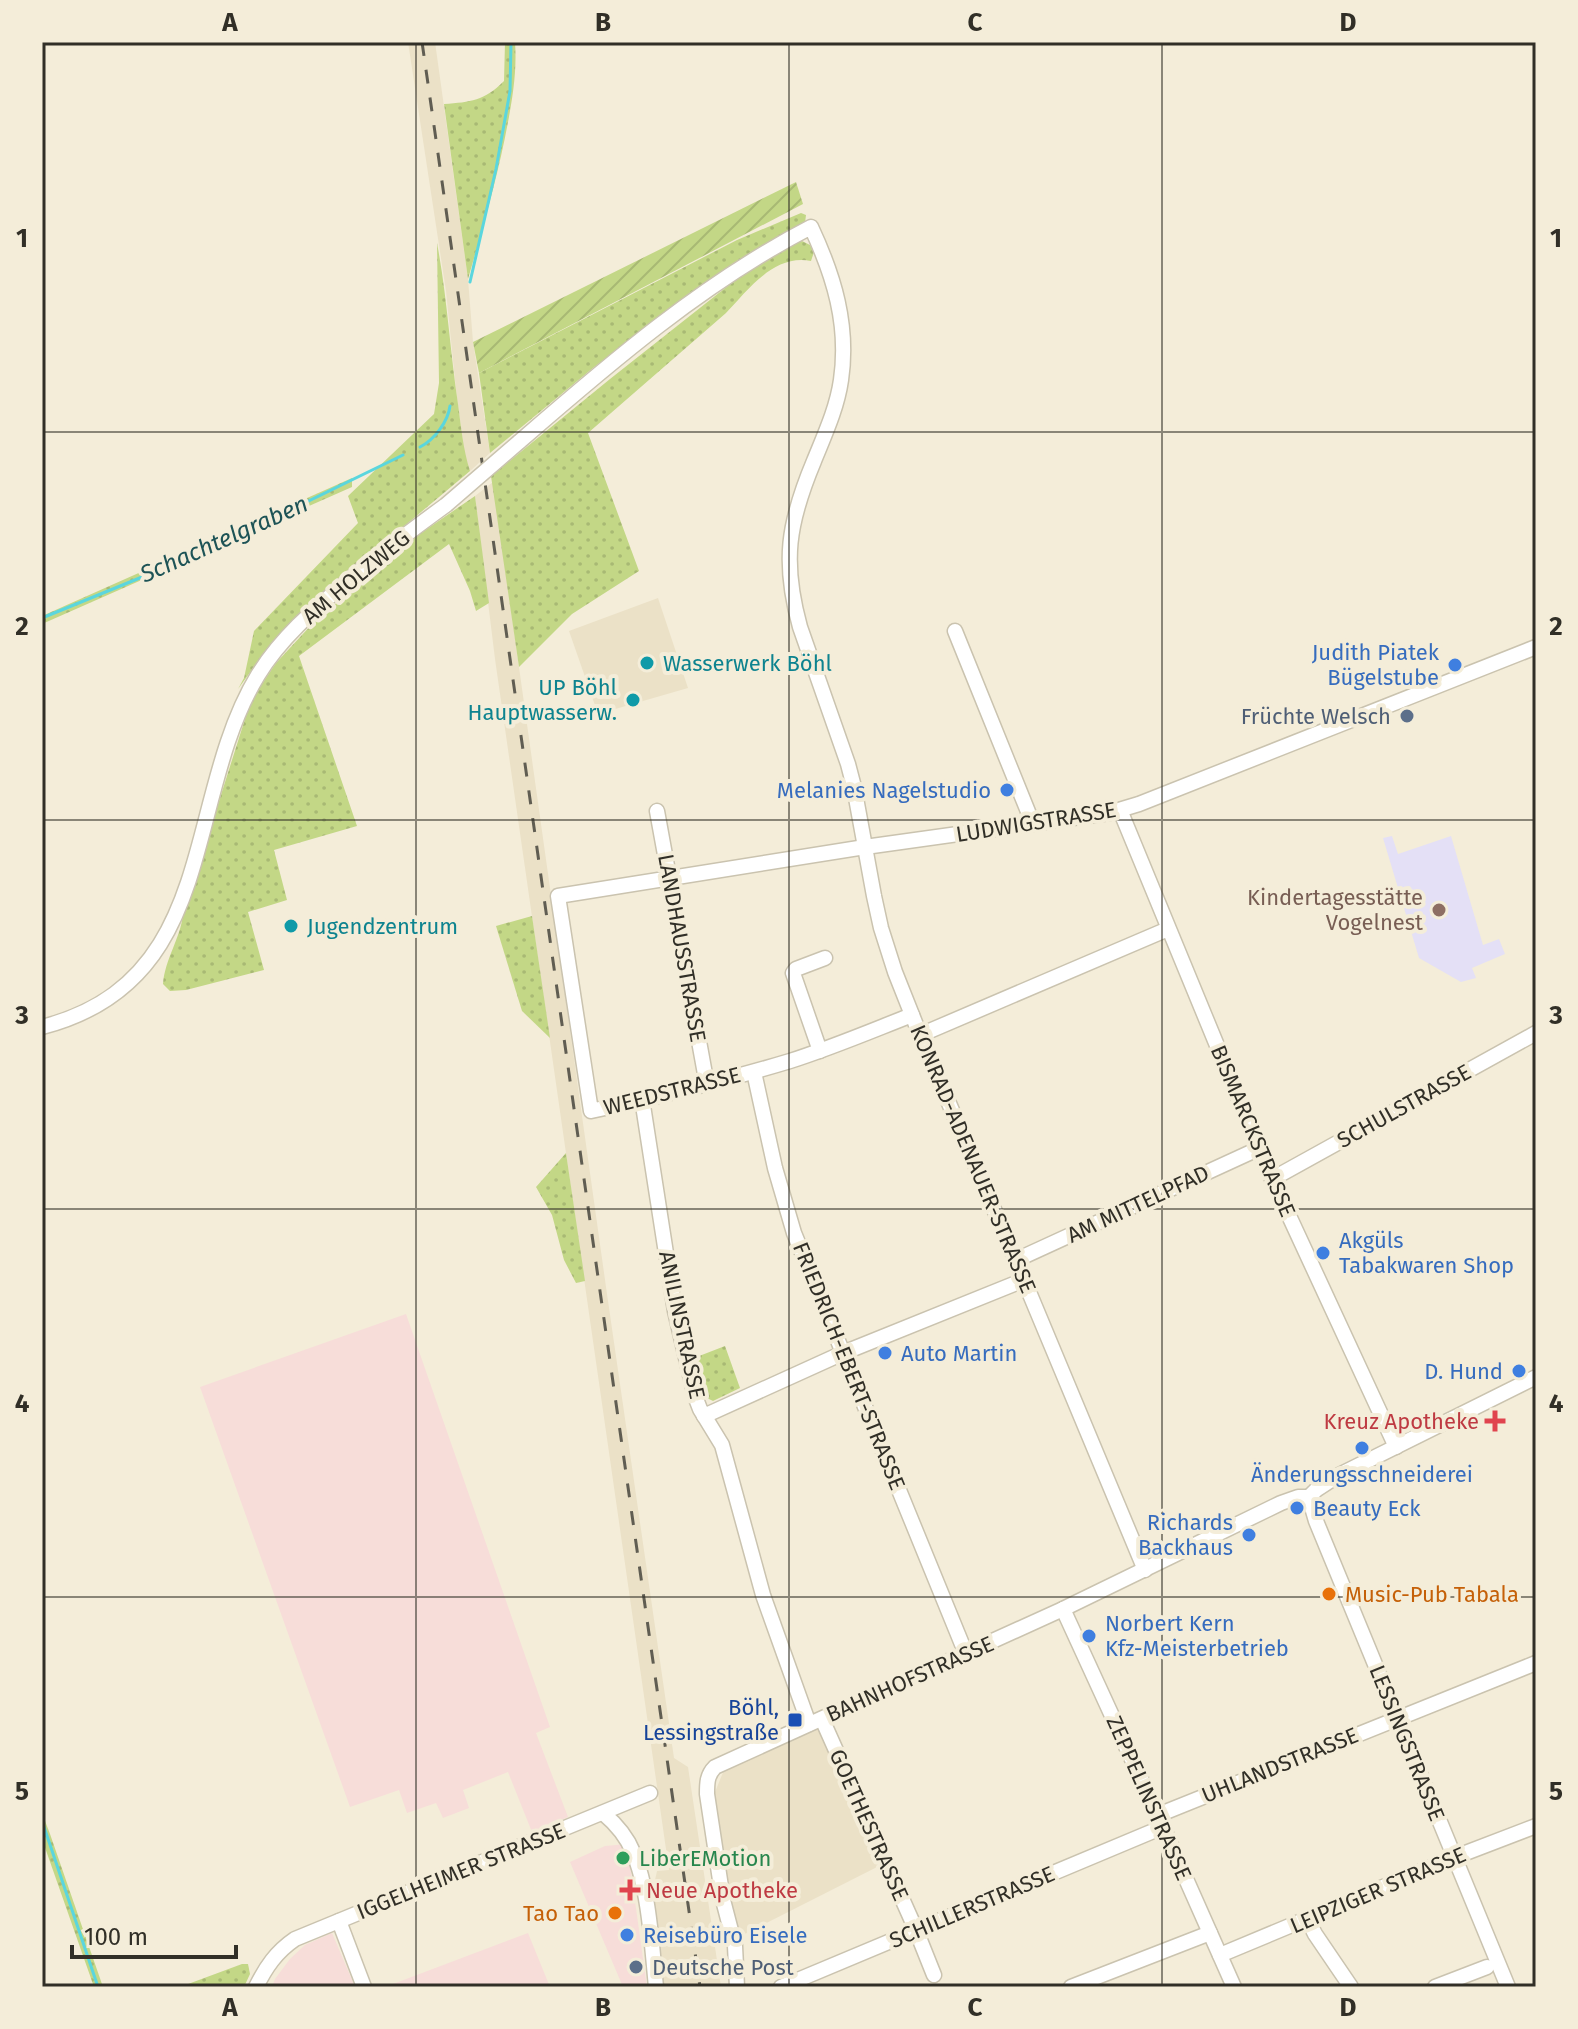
<svg xmlns="http://www.w3.org/2000/svg" width="1578" height="2029" viewBox="0 0 1578 2029" font-family="'Fira Sans',sans-serif">
  <defs>
    <pattern id="grass-dots" width="8" height="8" patternUnits="userSpaceOnUse" patternTransform="scale(2)"><rect width="8" height="8" fill="#c3d786"/><path d="M2 2h.1M6 6h.1" fill="none" stroke="#a8b974" stroke-width="1.8" stroke-linecap="round"/></pattern>
    <pattern id="garden-furrows" width="10" height="10" patternUnits="userSpaceOnUse" patternTransform="scale(2)"><rect width="10" height="10" fill="#c3d786"/><path d="M-1 1l2-2M0 10L10 0M9 11l2-2" fill="none" stroke="#a8b974"/></pattern>
  </defs>
  <rect width="100%" height="100%" fill="#f4edd9"/>
  <g fill="#f7ddd9">
    <path d="M406,1314L550,1727L536,1733L568,1817L532,1832L508,1772L463,1790L469,1808L443,1818L436,1803L407,1813L399,1790L350,1807L200,1387Z"/>
    <path d="M627,1844L647,1987H623L570,1862L605,1846Z"/>
    <path d="M332,1933L355,1987H272L275,1979L290,1959L305,1945Z"/>
    <path d="M528,1933L550,1987H385Z"/>
  </g>
  <g fill="#ebe1c7">
    <path d="M408,42H435L468,279L473,342L490,453L470,471L465,458L456,390L446,291Z"/>
    <path d="M493,482L607,1294L674,1758L688,1767L721,1987L659,1986L652,1894L657,1871L669,1870L495,659L475,496Z"/>
    <path d="M658,598L688,688L598,714L569,631Z"/>
    <path d="M820,1725L881,1865L739,1937L730,1905L711,1802L726,1765Z"/>
  </g>
  <path fill="#e4e0f6" d="M1392,836L1398,854L1451,836L1483,945L1499,939L1505,954L1472,968L1476,978L1461,982L1419,958L1383,838Z"/>
  <g fill="url(#grass-dots)">
    <path d="M505,42H515C517,69 513,96 508,122C498,176 483,227 468,279L444,104C471,102 484,101 504,81Z"/>
    <path d="M801,213L806,215L805,223L732,264L593,368L490,453L479,373L737,240Z"/>
    <path d="M802,241L810,245L814,252L811,261C774,254 749,289 726,313L588,433L639,571L572,614L519,667L491,476L610,379L734,281L789,244Z"/>
    <path d="M437,243C447,296 450,350 458,404C461,426 463,449 470,471L315,601L270,645L238,689L244,678L254,631L358,523L348,496L434,414L439,383Z"/>
    <path d="M352,478V487L42,624V616Z"/>
    <path d="M475,496L489,603L476,611L470,591L449,544L299,656L357,826L274,850L287,900L248,912L264,970L186,990L170,991L163,984C165,959 180,939 183,915L251,700L276,663L314,622L408,542Z"/>
    <path d="M532,916L550,1038L522,1011L496,926Z"/>
    <path d="M566,1153L585,1281L576,1283L564,1260L552,1215L536,1187Z"/>
    <path d="M725,1346L740,1388L713,1401L705,1397L694,1358Z"/>
    <path d="M42,1813L50,1834L103,1987H94L42,1839Z"/>
    <path d="M242,1964H248L250,1974L244,1987H180Z"/>
  </g>
  <path fill="url(#garden-furrows)" d="M796,182L803,204L479,373L473,342Z"/>
  <g fill="none" stroke-linecap="round" stroke-linejoin="round">
    <g stroke="#5ad6de" stroke-width="3">
      <path d="M470,282L496,169L510,91L511,42"/>
      <path d="M420,447C434,440 448,422 450,406"/>
      <path d="M42,618L208,550L403,455"/>
      <path d="M42,1821L98,1987"/>
    </g>
    <g stroke="#cac3af" stroke-width="17">
      <g id="minor">
        <path d="M519,442C610,363 703,283 811,227C834,276 849,325 841,380C837,408 825,434 814,461C788,523 782,562 800,627L848,764L854,787L874,896L881,928L895,972L920,1035L1024,1280L1145,1570"/>
        <path d="M955,631L1033,824"/>
        <path d="M1120,810L1272,1179L1396,1447"/>
        <path d="M657,811L707,1085"/>
        <path d="M912,1015C871,1031 831,1048 790,1061C724,1081 658,1096 591,1111L558,896L865,847L1109,813L1139,804L1536,647"/>
        <path d="M42,1027C221,981 182,800 258,675C282,636 316,608 350,579C381,553 413,529 446,505"/>
        <path d="M920,1035L1168,929"/>
        <path d="M820,1051L793,973L796,969L825,958"/>
        <path d="M754,1072L775,1168L794,1233L966,1654"/>
        <path d="M642,1099L675,1311L695,1396L700,1409L722,1445L763,1595L809,1724"/>
        <path d="M1272,1179L1536,1033"/>
        <path d="M1016,1260L1260,1148"/>
        <path d="M704,1416L843,1353L1024,1280"/>
        <path d="M1309,1497L1316,1521L1508,1987"/>
        <path d="M1309,1497L1316,1490L1339,1475L1536,1377"/>
        <path d="M1063,1609L1163,1827L1234,1987"/>
        <path d="M822,1719L916,1930L934,1975"/>
        <path d="M603,1813C616,1824 627,1837 633,1852C649,1888 652,1948 656,1987"/>
        <path d="M1158,1815L1536,1663"/>
        <path d="M1308,1920L1315,1934L1351,1987"/>
        <path d="M339,1921L364,1987"/>
        <path d="M1220,1955L1455,1857L1536,1826"/>
        <path d="M256,1987C266,1967 276,1952 295,1939L650,1793"/>
        <path d="M737,1987L735,1946L723,1900L707,1794C707,1783 707,1775 715,1767L1063,1609L1281,1503L1298,1497H1309"/>
        <path d="M781,1987L1163,1827"/>
        <path d="M1071,1987L1210,1933"/>
        <path d="M1435,1987L1487,1967"/>
      </g>
    </g>
    <use href="#minor" stroke="#fff" stroke-width="14"/>
    <path stroke="#605d52" stroke-width="3" stroke-dasharray="14 14" stroke-linecap="butt" d="M422,42C515,690 606,1339 700,1987"/>
    <g stroke="#cac3af" stroke-width="17" stroke-linecap="butt">
      <path id="minor-bridge" d="M446,505L519,442"/>
    </g>
    <use href="#minor-bridge" stroke="#fff" stroke-width="14"/>
  </g>
  <path fill="none" stroke="#312f27" stroke-width="2" stroke-opacity="0.55" d="M416,42V1987M789,42V1987M1162,42V1987M42,432H1536M42,820H1536M42,1209H1536M42,1597H1536"/>
  <g fill="#0f9aa8" stroke="#f4edd9" stroke-width="3">
    <circle cx="647" cy="663" r="8"/>
    <circle cx="633" cy="700" r="8"/>
    <circle cx="291" cy="926" r="8"/>
  </g>
  <g fill="#3f7fe0" stroke="#f4edd9" stroke-width="3">
    <circle cx="1455" cy="665" r="8"/>
    <circle cx="1007" cy="790" r="8"/>
    <circle cx="1323" cy="1253" r="8"/>
    <circle cx="885" cy="1353" r="8"/>
    <circle cx="1519" cy="1371" r="8"/>
    <circle cx="1362" cy="1448" r="8"/>
    <circle cx="1297" cy="1508" r="8"/>
    <circle cx="1249" cy="1535" r="8"/>
    <circle cx="1089" cy="1636" r="8"/>
    <circle cx="627" cy="1935" r="8"/>
  </g>
  <g fill="#5c6f8a" stroke="#f4edd9" stroke-width="3">
    <circle cx="1407" cy="716" r="8"/>
    <circle cx="636" cy="1967" r="8"/>
  </g>
  <circle fill="#8d6e63" stroke="#f4edd9" stroke-width="3" cx="1439" cy="910" r="8"/>
  <g fill="#e0444e" stroke="#f4edd9" stroke-width="3">
    <path d="M1491 1409h8v8h8v8h-8v8h-8v-8h-8v-8h8z"/>
    <path d="M626 1878h8v8h8v8h-8v8h-8v-8h-8v-8h8z"/>
  </g>
  <g fill="#e8710a" stroke="#f4edd9" stroke-width="3">
    <circle cx="1329" cy="1594" r="8"/>
    <circle cx="615" cy="1913" r="8"/>
  </g>
  <rect fill="#1a4fb4" stroke="#f4edd9" stroke-width="3" x="787" y="1712" width="16" height="16" rx="4"/>
  <circle fill="#2e9e5b" stroke="#f4edd9" stroke-width="3" cx="623" cy="1858" r="8"/>
  <g text-anchor="middle" dominant-baseline="central" stroke-width="8" stroke-linejoin="round" paint-order="stroke">
    <g font-size="22" fill="#312f27" stroke="#f4edd9">
      <text transform="translate(356 577) rotate(-40)">AM HOLZWEG</text>
      <text transform="translate(1036 822) rotate(-9)">LUDWIGSTRASSE</text>
      <text transform="translate(682 948) rotate(80)">LANDHAUSSTRASSE</text>
      <text transform="translate(672 1091) rotate(-14)">WEEDSTRASSE</text>
      <text transform="translate(1404 1106) rotate(-29)">SCHULSTRASSE</text>
      <text transform="translate(1253 1131) rotate(67)">BISMARCKSTRASSE</text>
      <text transform="translate(973 1159) rotate(67)">KONRAD-ADENAUER-STRASSE</text>
      <text transform="translate(1138 1204) rotate(-25)">AM MITTELPFAD</text>
      <text transform="translate(682 1325) rotate(78)">ANILINSTRASSE</text>
      <text transform="translate(849 1366) rotate(68)">FRIEDRICH-EBERT-STRASSE</text>
      <text transform="translate(910 1679) rotate(-24)">BAHNHOFSTRASSE</text>
      <text transform="translate(1407 1743) rotate(68)">LESSINGSTRASSE</text>
      <text transform="translate(1280 1765) rotate(-22)">UHLANDSTRASSE</text>
      <text transform="translate(1149 1798) rotate(66)">ZEPPELINSTRASSE</text>
      <text transform="translate(869 1825) rotate(66)">GOETHESTRASSE</text>
      <text transform="translate(461 1871) rotate(-22)">IGGELHEIMER STRASSE</text>
      <text transform="translate(1378 1890) rotate(-23)">LEIPZIGER STRASSE</text>
      <text transform="translate(972 1907) rotate(-23)">SCHILLERSTRASSE</text>
    </g>
    <g font-size="22" fill="#366cbe" stroke="#f4edd9" text-anchor="start">
      <text x="1439" y="652" text-anchor="end">Judith Piatek<tspan x="1439" dy="25">Bügelstube</tspan></text>
      <text x="991" y="790" text-anchor="end">Melanies Nagelstudio</text>
      <text x="1339" y="1240">Akgüls<tspan x="1339" dy="25">Tabakwaren Shop</tspan></text>
      <text x="901" y="1353">Auto Martin</text>
      <text x="1503" y="1371" text-anchor="end">D. Hund</text>
      <text x="1362" y="1474" text-anchor="middle">Änderungsschneiderei</text>
      <text x="1313" y="1508">Beauty Eck</text>
      <text x="1233" y="1522" text-anchor="end">Richards<tspan x="1233" dy="25">Backhaus</tspan></text>
      <text x="1105" y="1623">Norbert Kern<tspan x="1105" dy="25">Kfz-Meisterbetrieb</tspan></text>
      <text x="643" y="1935">Reisebüro Eisele</text>
    </g>
    <g font-size="22" fill="#0d838f" stroke="#f4edd9" text-anchor="start">
      <text x="663" y="663">Wasserwerk Böhl</text>
      <text x="617" y="687" text-anchor="end">UP Böhl<tspan x="617" dy="25">Hauptwasserw.</tspan></text>
      <text x="307" y="926">Jugendzentrum</text>
    </g>
    <g font-size="22" fill="#4e5e75" stroke="#f4edd9" text-anchor="end">
      <text x="1391" y="716">Früchte Welsch</text>
      <text x="652" y="1967" text-anchor="start">Deutsche Post</text>
    </g>
    <g font-size="22" fill="#785e54" stroke="#f4edd9" text-anchor="end">
      <text x="1423" y="897">Kindertagesstätte<tspan x="1423" dy="25">Vogelnest</tspan></text>
    </g>
    <g font-size="22" fill="#be3a42" stroke="#f4edd9" text-anchor="end">
      <text x="1479" y="1421">Kreuz Apotheke</text>
      <text x="646" y="1890" text-anchor="start">Neue Apotheke</text>
    </g>
    <g font-size="22" fill="#c56008" stroke="#f4edd9" text-anchor="start">
      <text x="1345" y="1594">Music-Pub Tabala</text>
      <text x="599" y="1913" text-anchor="end">Tao Tao</text>
    </g>
    <g font-size="22" fill="#164399" stroke="#f4edd9" text-anchor="end">
      <text x="779" y="1707">Böhl,<tspan x="779" dy="25">Lessingstraße</tspan></text>
    </g>
    <g font-size="22" fill="#27864d" stroke="#f4edd9" text-anchor="start">
      <text x="639" y="1858">LiberEMotion</text>
    </g>
    <g font-size="24" font-style="italic" fill="#1d5356" stroke="#f4edd9">
      <text transform="translate(224 539) rotate(-24)">Schachtelgraben</text>
    </g>
  </g>
  <rect width="1578" height="2029" fill="none" stroke="#f4edd9" stroke-width="88"/>
  <path d="M72 1945v12h164v-12" fill="none" stroke="#312f27" stroke-width="4"/>
  <text x="84" y="1945" font-size="24" fill="#312f27" stroke="#f4edd9" stroke-width="6" paint-order="stroke">100 m</text>
  <rect x="44" y="44" width="1490" height="1941" fill="none" stroke="#312f27" stroke-width="3"/>
  <g font-size="26" text-anchor="middle" font-weight="bold" fill="#312f27">
    <text x="230" y="31">A</text>
    <text x="603" y="31">B</text>
    <text x="975" y="31">C</text>
    <text x="1348" y="31">D</text>
    <text x="22" y="247">1</text>
    <text x="1556" y="247">1</text>
    <text x="22" y="635">2</text>
    <text x="1556" y="635">2</text>
    <text x="22" y="1024">3</text>
    <text x="1556" y="1024">3</text>
    <text x="22" y="1412">4</text>
    <text x="1556" y="1412">4</text>
    <text x="22" y="1800">5</text>
    <text x="1556" y="1800">5</text>
    <text x="230" y="2016">A</text>
    <text x="603" y="2016">B</text>
    <text x="975" y="2016">C</text>
    <text x="1348" y="2016">D</text>
  </g>
</svg>
